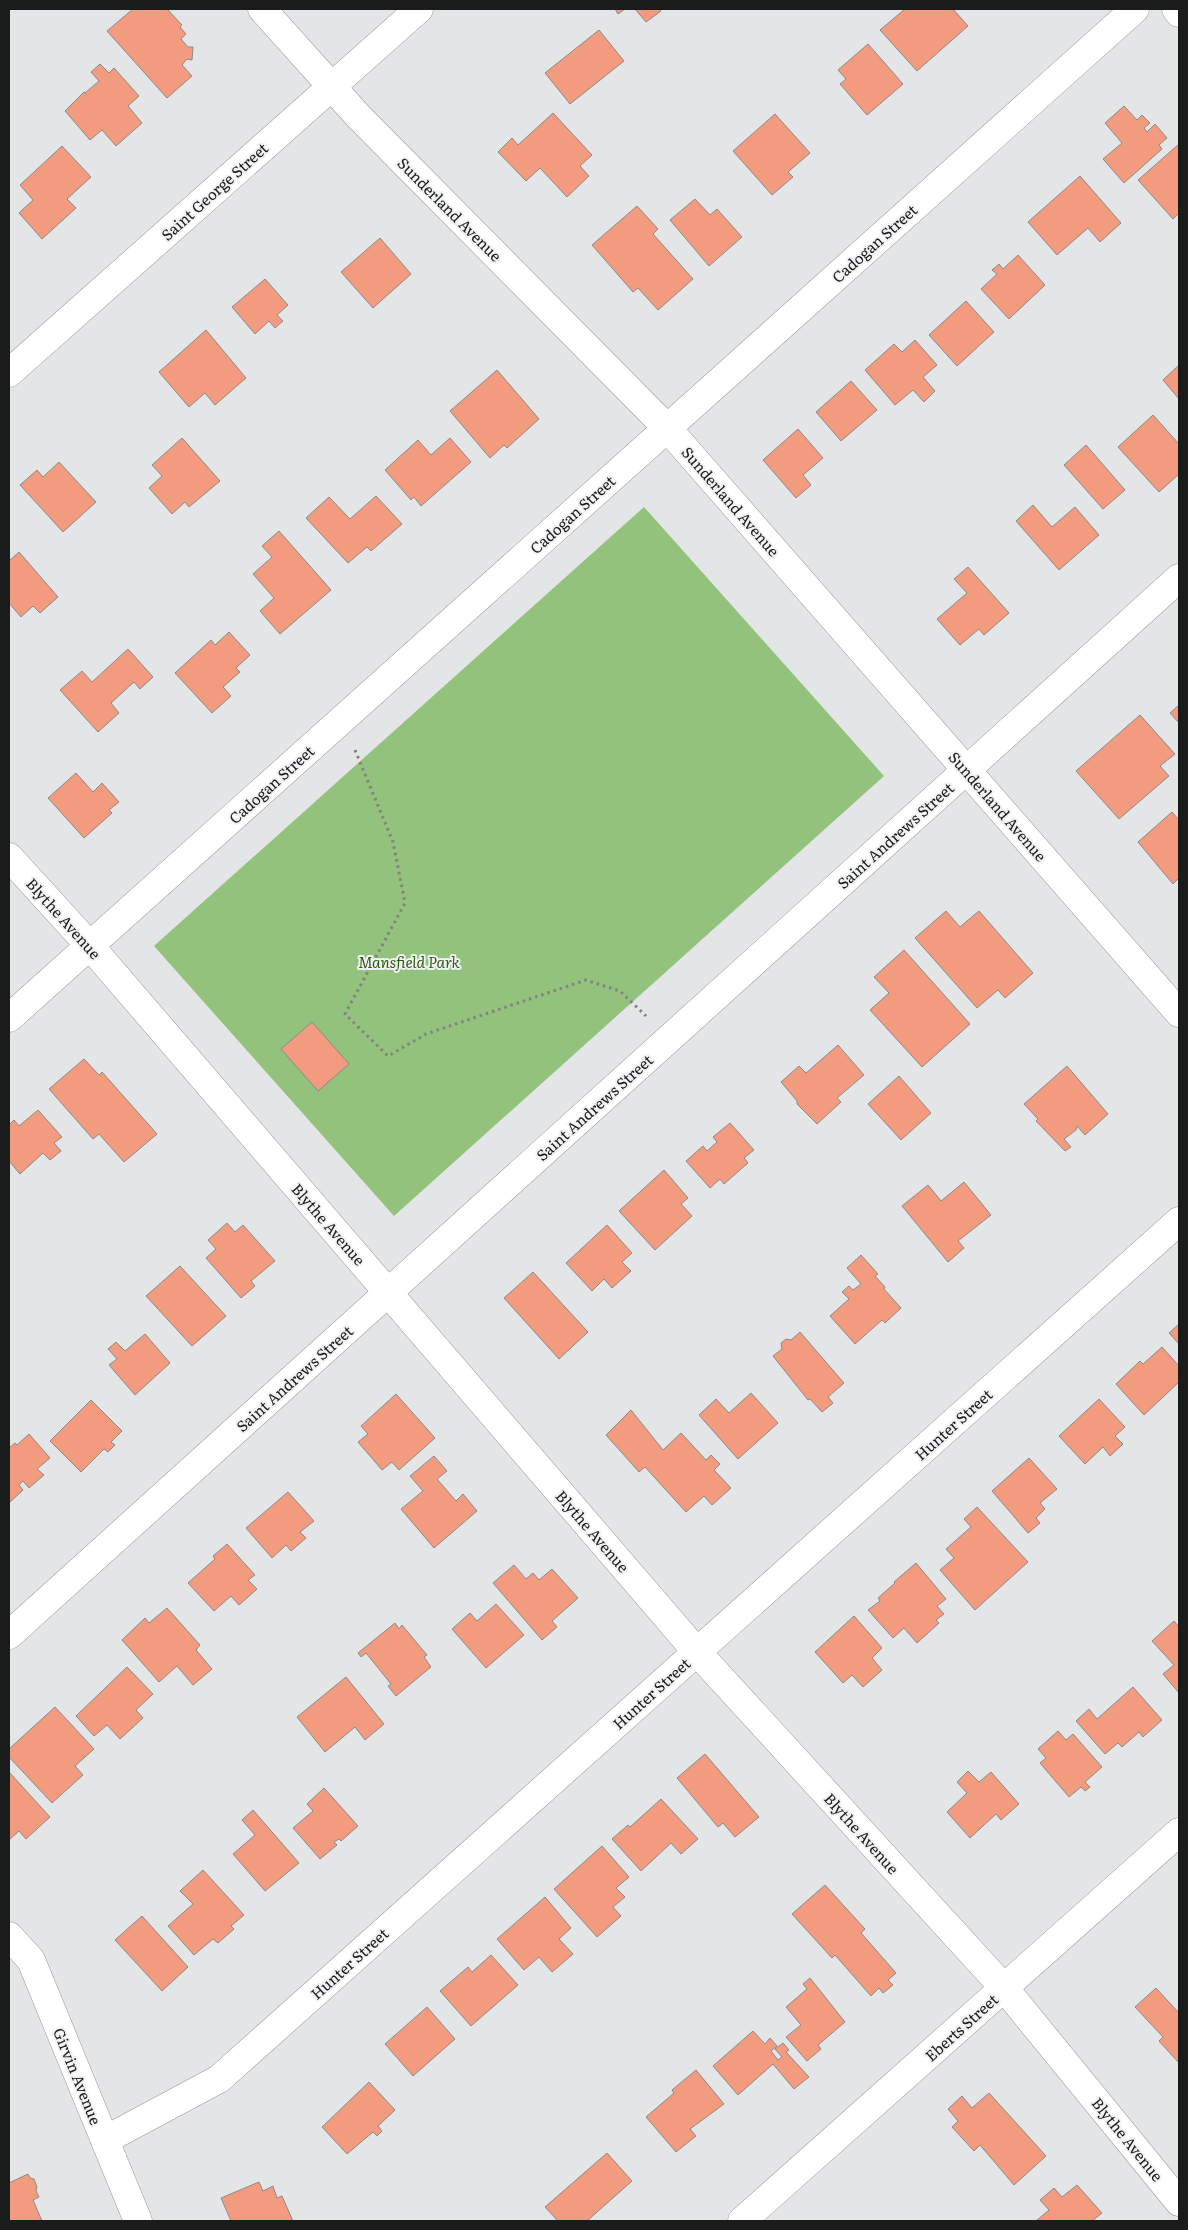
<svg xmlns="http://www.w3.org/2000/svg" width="1188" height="2230" viewBox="0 0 1188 2230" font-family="Literata,serif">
  <rect width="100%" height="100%" fill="#e4e5e7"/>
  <path fill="#92c27b" d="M644,507L884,776L394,1216L154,946Z"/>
  <g fill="#f29b7e" stroke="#8c8a89">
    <path d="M133,9H167L182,25L180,27L186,34L181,39L188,47H193L192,60L187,59L182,65L192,76L167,98L107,31Z"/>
    <path d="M615,9H625L618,14Z"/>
    <path d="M635,9H659L661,11L646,22Z"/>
    <path d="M905,9H953L968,26L917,71L880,30Z"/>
    <path d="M599,30L624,61L570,104L545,73Z"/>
    <path d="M868,44L903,84L867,115L840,84L846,79L838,70Z"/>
    <path d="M100,64L109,73L114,68L139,96L128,106L142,123L116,146L102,130L90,140L65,111L84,92L85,93L99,81L91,72Z"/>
    <path d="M1124,106L1137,120L1142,115L1150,123L1144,128L1147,132L1155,124L1167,138L1159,145L1162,149L1124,183L1103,159L1122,143L1105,123Z"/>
    <path d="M553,113L592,155L580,166L589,176L567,197L540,168L526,181L498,152L512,138L518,145Z"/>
    <path d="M775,114L810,153L788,172L793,177L772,195L733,151Z"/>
    <path d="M1179,144V213L1173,219L1138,180Z"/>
    <path d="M62,146L91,177L67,199L76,208L42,239L19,213L33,200L20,185Z"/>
    <path d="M1080,176L1121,223L1100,242L1088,228L1057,255L1028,222Z"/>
    <path d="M695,199L710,215L717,209L742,237L709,266L670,220Z"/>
    <path d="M637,206L658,229L653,234L693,279L658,310L638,288L633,292L592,245Z"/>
    <path d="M380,238L411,274L373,308L341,272Z"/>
    <path d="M1018,255L1045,285L1009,319L981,289L997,274L992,270L999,264L1003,269Z"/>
    <path d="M265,279L288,305L277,315L283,321L275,328L269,321L255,334L232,307Z"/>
    <path d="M966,301L994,332L957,366L929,335Z"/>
    <path d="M206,330L246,378L215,405L205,393L189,407L159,372Z"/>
    <path d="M915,340L937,365L923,377L935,391L924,402L913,390L895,405L865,370L894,344L902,352Z"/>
    <path d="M1179,365V399L1163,380Z"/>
    <path d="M497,370L539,419L507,448L504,445L490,458L450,411Z"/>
    <path d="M851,381L877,410L841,441L816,412Z"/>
    <path d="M1153,415L1179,444V474L1159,492L1118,447Z"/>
    <path d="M798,429L823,458L803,475L811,485L796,498L763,460Z"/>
    <path d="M182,438L220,481L189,507L185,502L172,514L149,488L162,476L152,465Z"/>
    <path d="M450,438L471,462L421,506L414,497L411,500L385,470L418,440L431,455Z"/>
    <path d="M1086,445L1125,490L1103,509L1064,465Z"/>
    <path d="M59,462L96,502L63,532L20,485L37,470L43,477Z"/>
    <path d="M376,496L402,524L371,551L367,547L348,563L306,518L329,497L350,519Z"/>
    <path d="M1033,505L1052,527L1075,507L1099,535L1059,570L1016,521Z"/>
    <path d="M279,531L331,590L280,634L260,611L274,598L253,574L272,557L262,546Z"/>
    <path d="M19,552L58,597L40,613L33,606L21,617L9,603V561Z"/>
    <path d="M968,567L1009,613L984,635L979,629L960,645L937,619L967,593L954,579Z"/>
    <path d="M229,632L250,655L236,668L240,672L223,687L231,696L212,713L175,673L211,640L215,645Z"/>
    <path d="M128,649L153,677L140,689L134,682L111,703L119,713L98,732L60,690L82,671L92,682Z"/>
    <path d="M1179,705V723L1170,713Z"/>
    <path d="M1140,715L1175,754L1160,766L1169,776L1119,819L1076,771Z"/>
    <path d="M76,773L93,792L102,783L119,802L109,810L112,813L84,838L48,798Z"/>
    <path d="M1172,812L1179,820V878L1173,884L1138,842Z"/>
    <path d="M946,911L960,927L979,911L1033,973L1005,998L998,990L977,1008L915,938Z"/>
    <path d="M904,950L970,1024L922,1067L870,1010L889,993L874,977Z"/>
    <path d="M312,1022L349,1064L318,1091L281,1049Z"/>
    <path d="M838,1045L864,1075L837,1098L841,1102L817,1124L797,1104V1101L781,1082L799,1066L806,1073Z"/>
    <path d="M84,1059L99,1075L102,1072L157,1134L124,1162L99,1134L93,1139L49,1089Z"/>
    <path d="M1067,1066L1108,1114L1085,1135L1077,1126L1076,1130L1064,1139L1071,1147L1065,1151L1036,1121L1038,1119L1024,1104Z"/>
    <path d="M899,1076L931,1113L901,1140L868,1104Z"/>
    <path d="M38,1110L62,1137L54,1143L61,1151L50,1160L43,1153L20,1174L9,1161V1125L14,1120L19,1126Z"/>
    <path d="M730,1123L754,1150L744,1158L748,1163L724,1184L720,1179L710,1188L686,1161L703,1146L707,1151L717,1142L713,1137Z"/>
    <path d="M664,1170L688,1198L681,1204L692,1216L655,1250L619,1211Z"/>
    <path d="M964,1182L991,1215L958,1241L964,1248L948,1262L902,1206L928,1185L941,1201Z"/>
    <path d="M227,1223L235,1232L243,1225L275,1261L251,1281L255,1286L241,1298L206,1258L216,1249L208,1240Z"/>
    <path d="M607,1225L632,1253L622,1262L631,1271L612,1288L604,1279L592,1291L566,1263Z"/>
    <path d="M861,1255L878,1274L875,1276L885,1287L884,1289L901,1308L885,1323L882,1320L855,1344L830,1316L849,1299L842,1292L849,1286L853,1290L861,1284L847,1268Z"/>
    <path d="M180,1266L226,1316L192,1346L146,1296Z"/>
    <path d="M533,1272L588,1332L559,1359L504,1298Z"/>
    <path d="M1179,1324V1344L1169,1333Z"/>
    <path d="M800,1332L844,1383L828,1397L833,1403L822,1412L810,1399L808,1400L773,1356L782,1349L781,1343L786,1339L791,1340Z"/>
    <path d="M145,1334L170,1363L135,1395L109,1365L117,1359L108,1349L116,1342L125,1351Z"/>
    <path d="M1162,1347L1179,1366V1382L1144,1415L1116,1384L1140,1361L1143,1364Z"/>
    <path d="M751,1393L778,1423L738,1459L699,1415L716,1399L729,1413Z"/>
    <path d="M396,1394L435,1438L399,1470L392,1462L382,1470L358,1442L368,1434L361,1426Z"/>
    <path d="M1099,1399L1125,1427L1115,1436L1123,1444L1110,1456L1103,1447L1085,1464L1059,1436Z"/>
    <path d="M91,1400L122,1431L111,1442L115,1445L108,1452L104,1449L81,1472L50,1441Z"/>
    <path d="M631,1410L663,1450L681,1433L706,1460L711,1455L720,1464L714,1470L731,1488L712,1505L704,1496L686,1512L645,1467L639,1472L606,1435Z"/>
    <path d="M29,1434L50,1458L37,1469L44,1475L29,1488L23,1481L19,1485L23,1490L9,1503V1448L15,1443L17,1445Z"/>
    <path d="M434,1456L447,1471L437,1479L456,1501L463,1494L477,1511L434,1548L401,1509L423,1491L410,1476Z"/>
    <path d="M1029,1458L1057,1489L1040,1503L1045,1509L1036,1518L1040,1523L1028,1533L992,1491Z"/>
    <path d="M288,1492L314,1521L300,1532L306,1538L291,1551L286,1545L272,1558L246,1528Z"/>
    <path d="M977,1507L1028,1562L975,1610L940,1570L954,1558L946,1549L971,1527L964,1519Z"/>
    <path d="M227,1544L255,1575L248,1580L257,1589L239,1605L231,1596L214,1611L188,1583L215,1559L213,1556Z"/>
    <path d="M916,1563L946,1599L937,1606L944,1614L936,1620L939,1623L917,1643L904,1628L893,1638L868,1610L880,1601L878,1598L895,1583L894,1582Z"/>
    <path d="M514,1565L526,1579L533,1573L539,1580L552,1569L578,1598L552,1621L557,1627L542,1640L493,1583Z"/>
    <path d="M496,1604L524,1635L486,1668L452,1629L470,1613L477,1621Z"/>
    <path d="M167,1608L200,1645L196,1650L212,1669L193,1685L177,1666L159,1682L122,1640L145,1618L149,1623Z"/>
    <path d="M854,1616L882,1648L872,1658L882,1670L863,1687L852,1675L843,1683L815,1652Z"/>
    <path d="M1174,1621L1179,1627V1693L1163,1674L1174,1665L1152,1641Z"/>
    <path d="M395,1623L399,1629L402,1625L427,1655L424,1657L431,1667L396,1696L388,1686L391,1684L366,1653L361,1657L358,1653Z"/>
    <path d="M127,1667L153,1694L136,1710L143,1718L120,1739L107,1725L94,1736L76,1716Z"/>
    <path d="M346,1677L384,1724L365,1740L355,1727L325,1752L297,1717Z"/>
    <path d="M1133,1687L1162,1720L1143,1737L1139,1732L1122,1747L1118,1743L1105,1754L1076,1721L1089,1709L1097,1719Z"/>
    <path d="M55,1707L94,1749L75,1766L83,1775L52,1803L9,1757V1749Z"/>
    <path d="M1058,1731L1066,1740L1073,1734L1102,1767L1085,1782L1090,1787L1085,1791L1081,1787L1069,1797L1040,1763L1046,1758L1038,1749Z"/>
    <path d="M705,1754L759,1817L735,1837L723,1823L718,1827L677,1778Z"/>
    <path d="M968,1771L979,1782L991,1772L1019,1804L1001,1820L996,1814L970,1838L947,1812L967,1793L957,1782Z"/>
    <path d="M9,1772L50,1817L26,1839L19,1831L9,1840Z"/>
    <path d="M324,1788L358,1826L341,1841L339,1839L334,1842L337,1845L320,1859L293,1828L313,1811L307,1804Z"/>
    <path d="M661,1799L698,1839L681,1854L671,1843L641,1871L612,1839L628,1825L630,1827Z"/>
    <path d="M253,1810L299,1863L265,1891L233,1854L255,1835L242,1820Z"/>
    <path d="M602,1846L629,1877L616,1888L625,1897L613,1907L621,1916L597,1937L554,1889Z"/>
    <path d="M203,1870L244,1915L231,1926L234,1929L218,1943L213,1939L194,1955L168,1926L193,1904L180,1891Z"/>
    <path d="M825,1885L865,1929L861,1933L896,1973L888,1980L893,1985L883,1993L879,1988L871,1996L835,1955L832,1958L792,1914Z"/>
    <path d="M545,1897L571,1928L559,1939L573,1954L552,1972L539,1957L524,1970L497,1939Z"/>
    <path d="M142,1916L188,1967L162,1991L115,1940Z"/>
    <path d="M491,1955L518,1985L471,2026L440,1991L468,1967L472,1972Z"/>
    <path d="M810,1978L845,2022L818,2045L821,2049L807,2061L786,2037L801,2025L786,2007L807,1989L803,1984Z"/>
    <path d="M1156,1988L1179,2013V2063L1159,2041L1163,2037L1135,2007Z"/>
    <path d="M427,2007L455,2039L413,2076L385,2044Z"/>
    <path d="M753,2031L765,2044L770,2038L777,2046L771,2051L778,2060L782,2057L775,2049L783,2043L789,2050L786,2052L809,2077L794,2089L773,2064L738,2095L713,2066Z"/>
    <path d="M696,2070L724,2104L690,2129L696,2136L676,2152L646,2117L674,2093L672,2090Z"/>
    <path d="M369,2082L395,2110L378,2126L382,2131L377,2136L373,2132L347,2154L322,2127Z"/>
    <path d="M989,2093L1046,2156L1014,2185L980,2145L974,2151L952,2127L958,2121L948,2109L962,2096L972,2108Z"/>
    <path d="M607,2153L632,2181L587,2221H558L545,2207Z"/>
    <path d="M28,2174L30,2178L34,2179L37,2187L36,2191L39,2197L33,2200L42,2221H9V2183Z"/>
    <path d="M259,2182L263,2191L273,2186L277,2198L282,2196L293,2221H231L221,2198Z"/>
    <path d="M1077,2185L1102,2213L1092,2221H1036L1049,2210L1040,2200L1054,2188L1062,2197Z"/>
  </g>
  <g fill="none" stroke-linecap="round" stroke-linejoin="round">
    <g stroke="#98999b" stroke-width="29">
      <g id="minor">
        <path d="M262,9L359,117L668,429L1179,1013"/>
        <path d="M1176,9L1179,13"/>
        <path d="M9,373L419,9"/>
        <path d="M9,857L90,946L697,1652L1005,1989L1179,2202"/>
        <path d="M9,1018L1135,9"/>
        <path d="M9,1635L1179,578"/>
        <path d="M9,1936L31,1960L138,2221"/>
        <path d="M105,2140L219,2079L1179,1221"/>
        <path d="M742,2221L1179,1832"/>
      </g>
    </g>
    <path stroke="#818283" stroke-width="3" stroke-dasharray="2.5 4" stroke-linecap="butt" d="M355,750L393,842L405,903L345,1014L388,1056L426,1034L586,980L620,991L646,1016"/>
    <use href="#minor" stroke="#fff" stroke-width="28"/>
  </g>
  <g text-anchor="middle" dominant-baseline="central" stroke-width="4" stroke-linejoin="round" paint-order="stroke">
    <g font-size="15" fill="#1a1b1b" stroke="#f1f2f4">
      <text transform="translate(214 191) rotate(-42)">Saint George Street</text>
      <text transform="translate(450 209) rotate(45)">Sunderland Avenue</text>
      <text transform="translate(874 243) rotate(-42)">Cadogan Street</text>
      <text transform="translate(731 501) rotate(49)">Sunderland Avenue</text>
      <text transform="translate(572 514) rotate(-42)">Cadogan Street</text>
      <text transform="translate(271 784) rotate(-42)">Cadogan Street</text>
      <text transform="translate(998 806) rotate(49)">Sunderland Avenue</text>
      <text transform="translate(895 835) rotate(-42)">Saint Andrews Street</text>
      <text transform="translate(64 918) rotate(48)">Blythe Avenue</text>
      <text transform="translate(594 1107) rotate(-42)">Saint Andrews Street</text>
      <text transform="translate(329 1224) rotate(49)">Blythe Avenue</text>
      <text transform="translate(294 1378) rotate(-42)">Saint Andrews Street</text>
      <text transform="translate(953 1424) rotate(-42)">Hunter Street</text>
      <text transform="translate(593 1531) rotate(49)">Blythe Avenue</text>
      <text transform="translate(651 1693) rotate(-42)">Hunter Street</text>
      <text transform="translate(862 1833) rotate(48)">Blythe Avenue</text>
      <text transform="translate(349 1963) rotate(-42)">Hunter Street</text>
      <text transform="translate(961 2027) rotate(-42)">Eberts Street</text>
      <text transform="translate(78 2076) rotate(68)">Girvin Avenue</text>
      <text transform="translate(1128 2139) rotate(51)">Blythe Avenue</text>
    </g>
    <g font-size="15" font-style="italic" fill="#2f5c11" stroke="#f1f2f4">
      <text x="409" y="961">Mansfield Park</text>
    </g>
  </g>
  <rect width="1188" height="2230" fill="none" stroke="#1a1b1b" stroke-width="20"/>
</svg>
